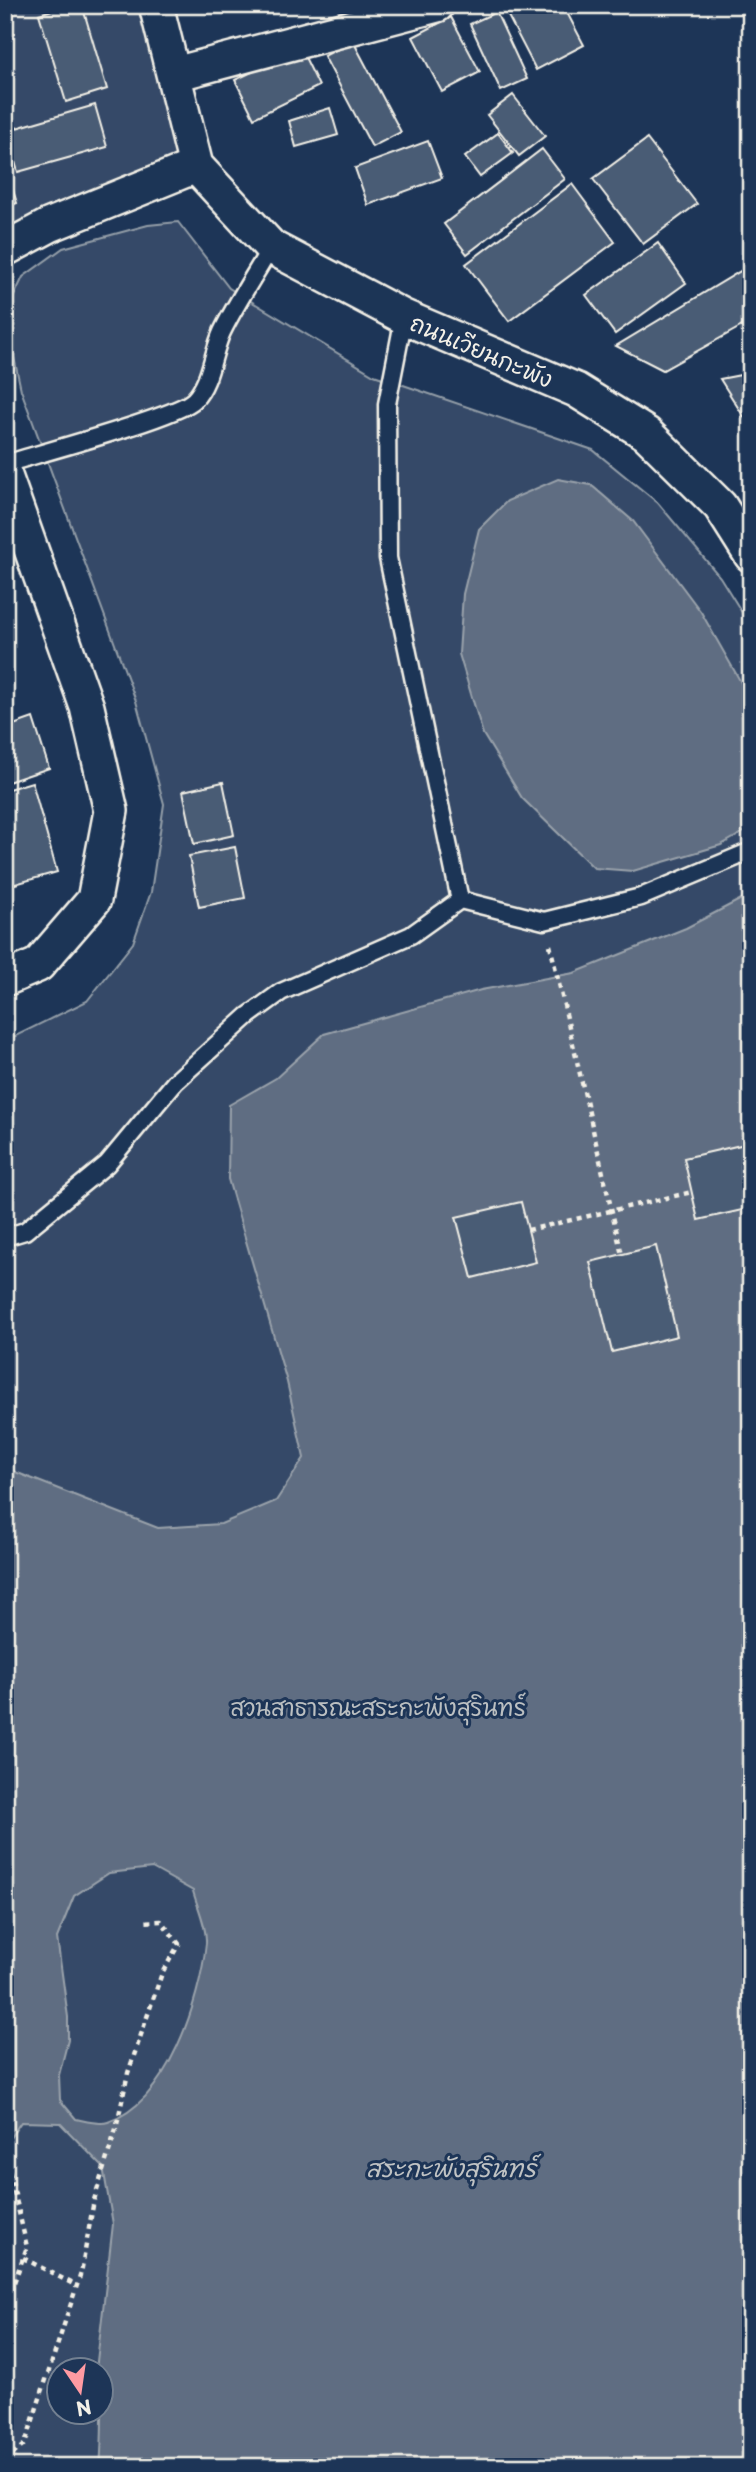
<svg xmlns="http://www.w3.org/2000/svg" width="756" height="2472" viewBox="0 0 756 2472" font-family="'Playpen Sans','Playpen Sans Thai',sans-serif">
  <rect width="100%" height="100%" fill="#1d3557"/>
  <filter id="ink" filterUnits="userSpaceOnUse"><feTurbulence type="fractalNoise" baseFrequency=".0143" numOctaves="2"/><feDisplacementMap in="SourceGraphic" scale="14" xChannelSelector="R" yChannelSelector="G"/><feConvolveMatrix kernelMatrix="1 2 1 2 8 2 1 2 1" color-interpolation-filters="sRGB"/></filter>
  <g filter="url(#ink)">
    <g fill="#354a67" stroke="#949ea8" stroke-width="2" fill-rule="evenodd">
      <path d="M5,5H158L196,166L5,248Z"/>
      <path d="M178,222L229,288L374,375L593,450L658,503L720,577L751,627V2467H5V1041L87,1001L133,943L151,892L164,804L136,701L21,390L5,315L23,277L63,248L148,225ZM60,2370H102V2412H60Z"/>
    </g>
    <g fill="#5e6d82" stroke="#9aa2ab" stroke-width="2" fill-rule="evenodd">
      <path d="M558,479L591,485L633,521L701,612L751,700V828L721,845L633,871L594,868L522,798L483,734L459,654L463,594L479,529L507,501Z"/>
      <path d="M751,894V2467H100C103,2433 102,2404 102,2370H96L113,2224L103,2167L60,2123L21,2122L5,2145V1468L158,1528L221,1524L276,1501L304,1458L287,1382L228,1179L229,1105L276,1078L324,1034L481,990L574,973L686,928ZM152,1868L193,1891C197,1906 207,1927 206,1943C200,2000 168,2102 108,2122C99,2125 86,2121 76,2119L60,2100L59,2075L68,2040V2017L57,1938L74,1896L109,1873Z"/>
    </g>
    <g fill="#485b74" stroke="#f4f1e8" stroke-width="2">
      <path d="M69,5H82L107,89L66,102L39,14Z"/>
      <path d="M524,5H563L584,45L536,70L507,14Z"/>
      <path d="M496,12L527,79L501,91L470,24Z"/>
      <path d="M451,17L480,72L442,92L413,37Z"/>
      <path d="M353,41L401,132L372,147L324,56Z"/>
      <path d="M301,49L319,86L254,118L235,80Z"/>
      <path d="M513,95L545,136L519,156L487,115Z"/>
      <path d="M95,105L107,147L18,172L6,131Z"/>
      <path d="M330,108L338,135L296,147L289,121Z"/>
      <path d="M498,133L513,153L480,177L465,157Z"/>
      <path d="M647,139L697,204L643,244L593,179Z"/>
      <path d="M428,141L442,178L368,205L355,168Z"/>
      <path d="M542,149L565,179L467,254L444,224Z"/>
      <path d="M5,165L17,203L5,207Z"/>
      <path d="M572,184L615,242L509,321L466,264Z"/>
      <path d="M658,243L686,283L615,334L586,295Z"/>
      <path d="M744,269L751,281V321L663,370L616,346Z"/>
      <path d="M751,373V428L720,379Z"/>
      <path d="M33,718L49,768L5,783V728Z"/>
      <path d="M32,782L57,872L5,887V790Z"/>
      <path d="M223,782L234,835L194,844L183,791Z"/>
      <path d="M235,847L245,898L199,907L189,856Z"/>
      <path d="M745,1144L751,1168V1208L698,1220L684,1158Z"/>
      <path d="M521,1202L536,1262L472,1278L456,1217Z"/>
      <path d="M656,1246L677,1336L612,1352L590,1262Z"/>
    </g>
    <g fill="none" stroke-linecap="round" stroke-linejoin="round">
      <g stroke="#f4f1e8" stroke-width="21">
        <g id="service">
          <path d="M404,317L387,404L388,558L460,900"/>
          <path d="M5,464C37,454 177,417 194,400C211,382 212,354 222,332C236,303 255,275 271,247"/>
          <path d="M5,1237L25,1231L107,1164L175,1082L248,1016L281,992L411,935L460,900L544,921L641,897L751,851"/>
        </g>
      </g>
      <g stroke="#f4f1e8" stroke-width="38">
        <g id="minor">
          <path d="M156,5L196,166L271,247L404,317L576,390L647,434L720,506L751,555"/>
          <path d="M175,74L437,5"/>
          <path d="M5,249L50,225L196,166"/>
          <path d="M5,476L87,707L111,811L94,900L38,965L5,979"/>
        </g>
      </g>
      <g stroke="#f4f1e8" stroke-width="4.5" stroke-dasharray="5 5" stroke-linecap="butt">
        <path d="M550,945L622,1255"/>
        <path d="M528,1230L692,1192"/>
        <path d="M5,2152L27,2247L5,2307"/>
        <path d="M23,2258L77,2286"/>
        <path d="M5,2461L25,2444L81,2273L94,2200L116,2129L128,2073L162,1973L179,1944L161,1921L143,1922"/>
      </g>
      <use href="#service" stroke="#1d3557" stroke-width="16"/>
      <use href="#minor" stroke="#1d3557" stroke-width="33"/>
    </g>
  </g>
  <g text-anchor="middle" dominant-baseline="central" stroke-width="6" stroke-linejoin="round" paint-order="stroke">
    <g font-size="23" fill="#f4f1e8" stroke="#1d3557">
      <text transform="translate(482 350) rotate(23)">ถนนเวียนกะพัง</text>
    </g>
    <g font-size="23" fill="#bbbfc1" stroke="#1d3557">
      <text x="378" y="1706">สวนสาธารณะสระกะพังสุรินทร์</text>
    </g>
    <g font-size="24" font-style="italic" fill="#c0c3c4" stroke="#1d3557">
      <text x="451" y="2167">สระกะพังสุรินทร์</text>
    </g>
  </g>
  <rect width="756" height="2472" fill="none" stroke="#1d3557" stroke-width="28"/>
  <rect x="14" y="14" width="728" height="2444" fill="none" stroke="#f4f1e8" stroke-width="2.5" filter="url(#ink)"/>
  <g transform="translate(80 2391) rotate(167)"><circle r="33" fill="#1d3557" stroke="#738091" stroke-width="2"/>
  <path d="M0-5L12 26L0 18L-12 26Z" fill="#ff9aa2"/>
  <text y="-10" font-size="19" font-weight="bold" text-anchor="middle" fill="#f4f1e8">N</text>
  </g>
</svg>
